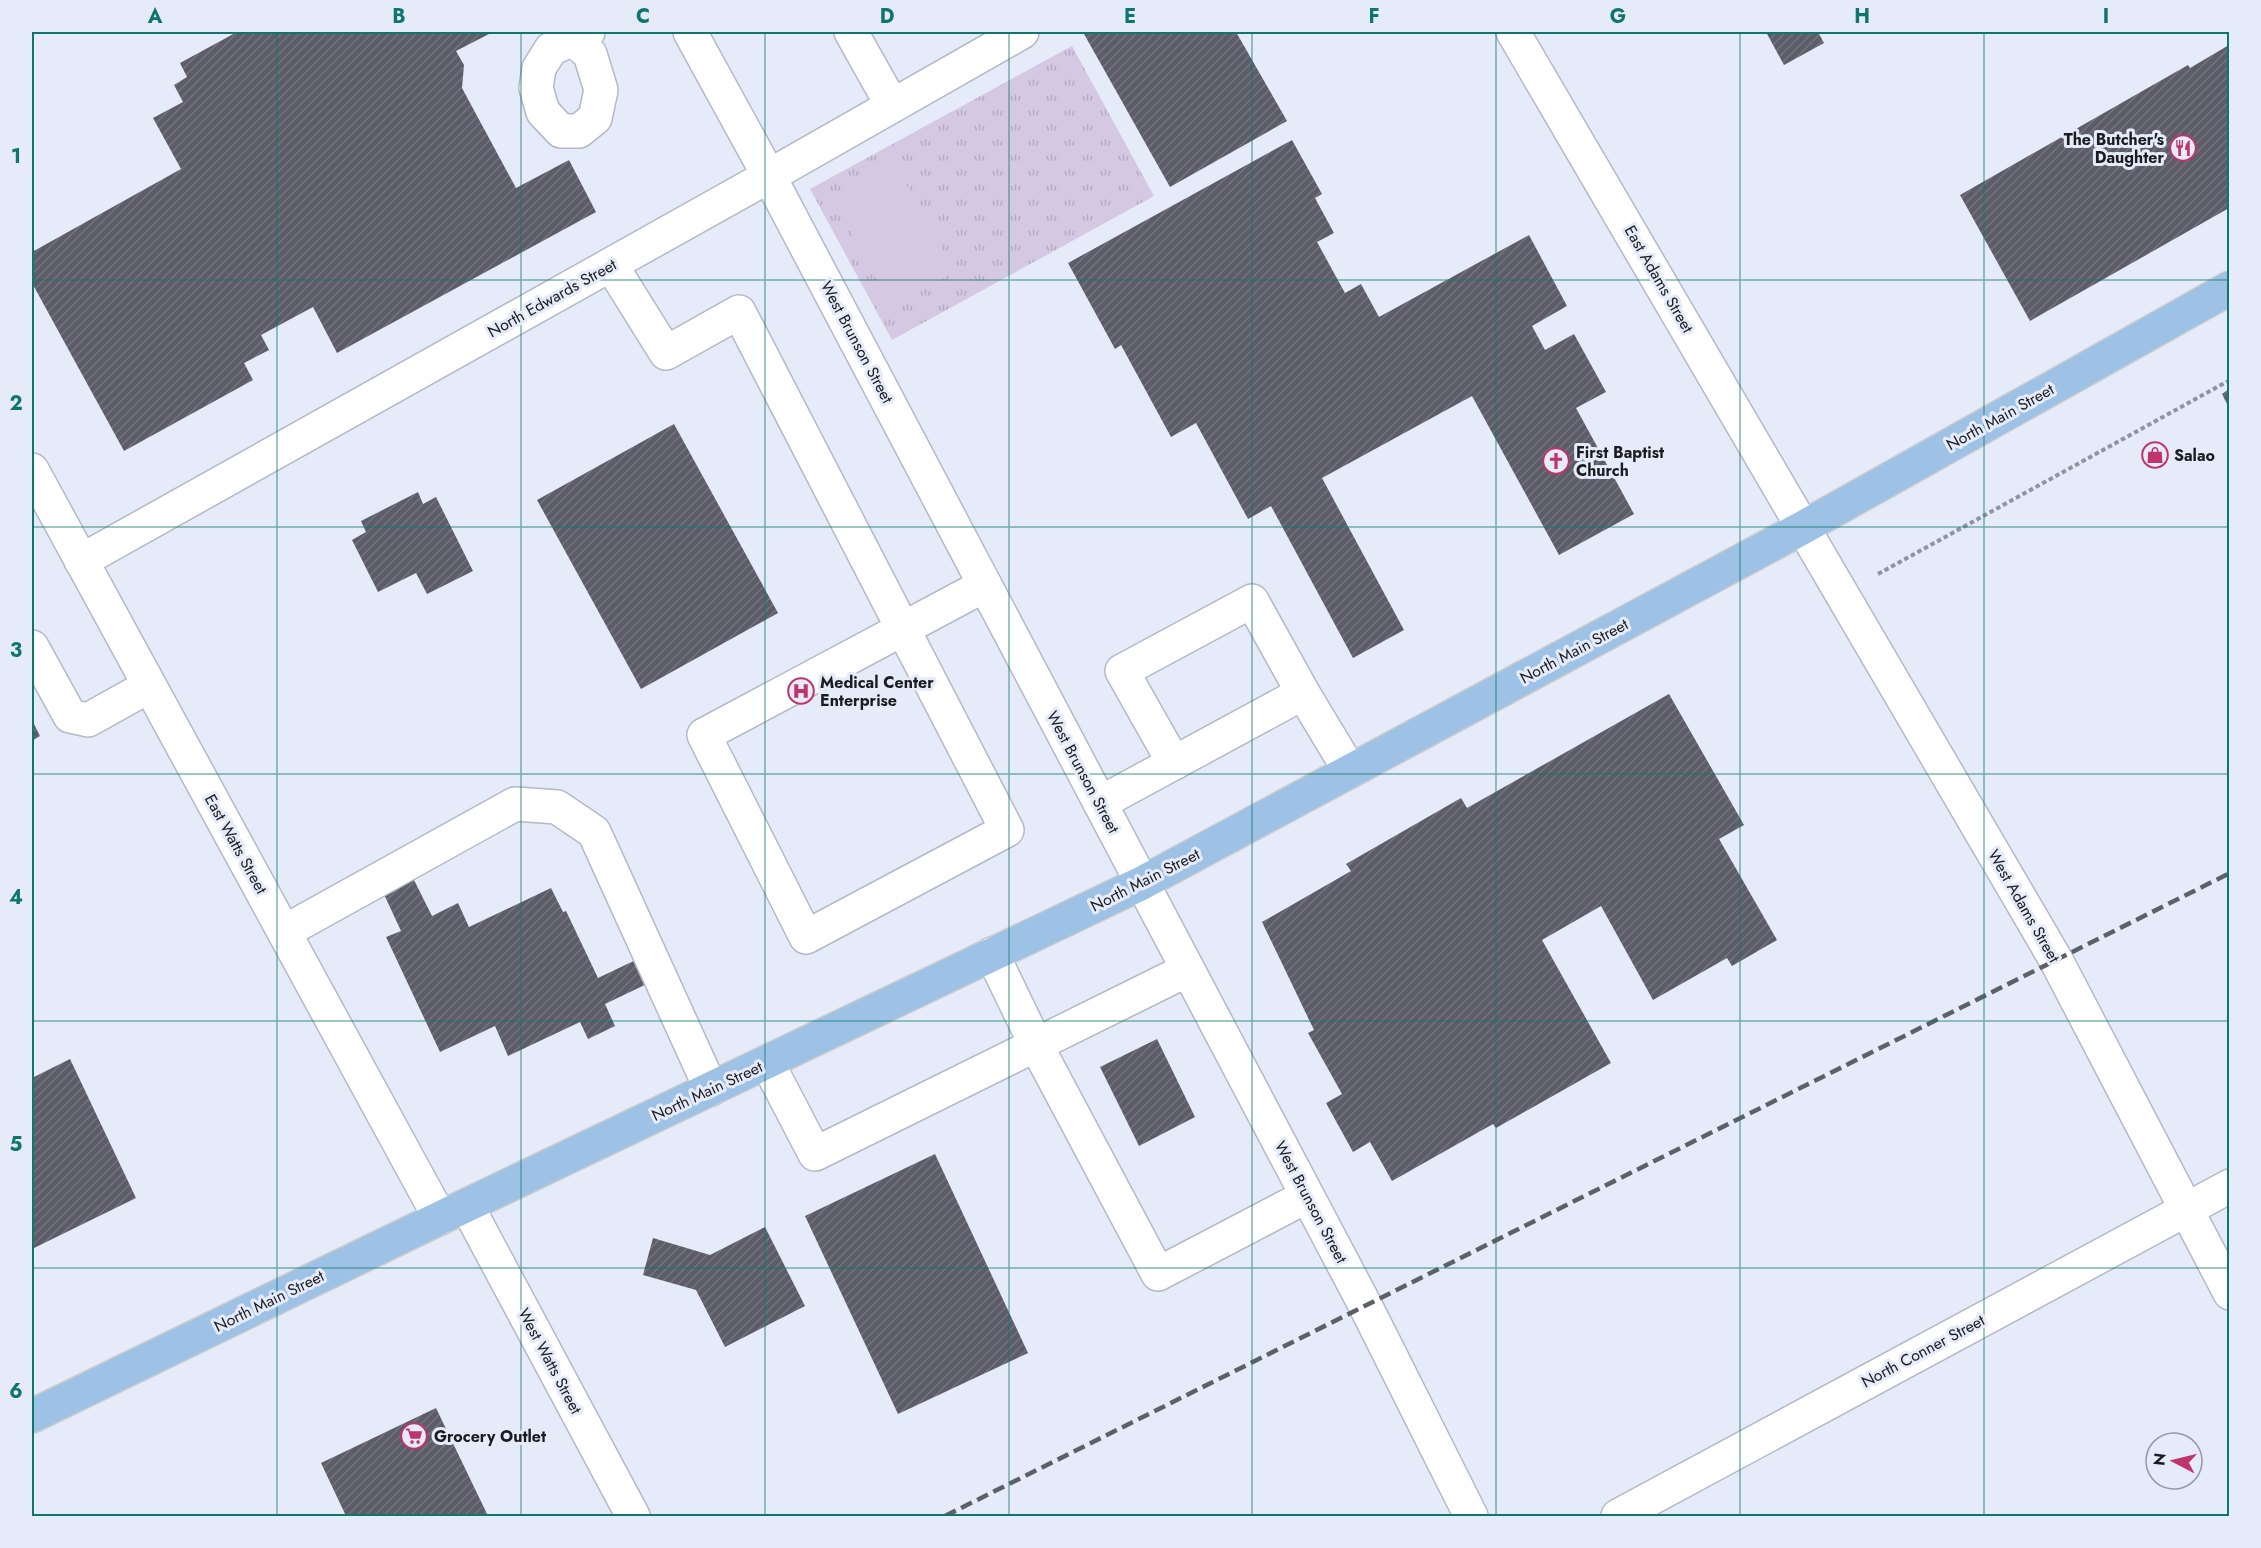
<svg xmlns="http://www.w3.org/2000/svg" width="2261" height="1548" viewBox="0 0 2261 1548" font-family="Jost,sans-serif">
  <defs>
    <pattern id="park-tufts" width="24" height="20" patternUnits="userSpaceOnUse" patternTransform="scale(1.5)"><rect width="24" height="20" fill="#d4c8e3"/><path d="M3 7l-1-3M5 7V3M7 7l1-3M15 17l-1-3M17 17v-4M19 17l1-3" fill="none" stroke="#b5abc2"/></pattern>
    <pattern id="building-hatch" width="6" height="6" patternUnits="userSpaceOnUse" patternTransform="scale(1.5)"><rect width="6" height="6" fill="#5d5d69"/><path d="M-1 1l2-2M0 6l6-6M5 7l2-2" fill="none" stroke="#74747e"/></pattern>
  </defs>
  <rect width="100%" height="100%" fill="#e6ebf9"/>
  <path fill="url(#park-tufts)" d="M1072,46L1154,196L892,340L810,189Z"/>
  <path fill="#d4c8e3" d="M893,161L955,272L892,307L830,196Z"/>
  <g fill="url(#building-hatch)">
    <path d="M237,32H493L456,51L464,65L462,88L516,188L569,160L596,212L337,353L313,307L261,335L269,350L244,363L253,380L124,451L32,283V252L181,169L153,118L183,102L174,85L187,77L180,63Z"/>
    <path d="M1088,32H1236L1287,121L1170,187L1084,34Z"/>
    <path d="M1766,32H1818L1824,43L1784,65Z"/>
    <path d="M2229,45V208L2030,321L1960,195L2188,65L2190,68Z"/>
    <path d="M1292,140L1322,194L1315,198L1334,233L1317,242L1345,293L1361,284L1379,317L1529,235L1567,306L1532,326L1545,350L1574,334L1606,392L1576,408L1634,514L1559,555L1472,396L1322,478L1404,630L1353,658L1271,506L1248,519L1196,423L1171,437L1121,345L1115,349L1068,263Z"/>
    <path d="M2229,389V408L2222,394Z"/>
    <path d="M674,424L778,613L641,689L537,500Z"/>
    <path d="M418,492L423,504L436,497L473,571L427,594L416,573L378,592L352,540L366,532L361,521Z"/>
    <path d="M1669,694L1744,825L1719,839L1777,940L1732,966L1727,958L1653,1000L1601,906L1542,940L1611,1063L1496,1128L1493,1124L1392,1181L1370,1142L1353,1152L1326,1103L1342,1094L1308,1033L1314,1030L1262,922L1351,871L1346,864L1461,798L1467,808Z"/>
    <path d="M32,720L40,736L32,741Z"/>
    <path d="M412,876L432,916L458,903L469,927L551,888L563,912L566,911L598,978L642,957L653,981L605,1004L615,1026L588,1039L580,1022L508,1056L495,1026L440,1052L386,937L401,931L382,890Z"/>
    <path d="M1157,1039L1195,1117L1139,1146L1100,1067Z"/>
    <path d="M70,1059L136,1198L32,1249V1078Z"/>
    <path d="M935,1154L1028,1353L898,1414L805,1216Z"/>
    <path d="M765,1227L805,1306L725,1347L696,1290L643,1275L653,1238L710,1255Z"/>
    <path d="M436,1408L488,1516H346L321,1463Z"/>
  </g>
  <g fill="none" stroke-linecap="round" stroke-linejoin="round">
    <g stroke="#b3b9c6" stroke-width="36">
      <g id="minor">
        <path d="M690,32L769,176L1365,1305L1471,1516"/>
        <path d="M851,32L892,105"/>
        <path d="M1513,32L2056,960L2230,1293"/>
        <path d="M572,39L590,54L601,90L595,118L579,131H561L543,112L536,88L539,68L551,49L588,32"/>
        <path d="M611,265L666,353L739,312L1007,830L806,937L704,735L985,585"/>
        <path d="M32,470L440,1218"/>
        <path d="M81,561L769,176L1022,32"/>
        <path d="M32,647L70,716L88,720L149,686"/>
        <path d="M1174,763L1122,671L1252,601L1303,693"/>
        <path d="M1100,803L1303,693L1350,771"/>
        <path d="M284,932L515,804L557,807L594,832L711,1089"/>
        <path d="M992,954L1036,1045L1158,1274L1307,1196"/>
        <path d="M767,1062L815,1154L1187,970"/>
        <path d="M467,1206L633,1516"/>
        <path d="M1618,1516L2230,1186"/>
      </g>
    </g>
    <g stroke="#cdcdce" stroke-width="36">
      <path id="major" d="M32,1416L440,1218L1142,883L1804,527L2230,288"/>
    </g>
    <path stroke="#90949e" stroke-width="4" stroke-dasharray="4.5 3" stroke-linecap="butt" d="M1878,574L2230,380"/>
    <use href="#minor" stroke="#fff" stroke-width="33"/>
    <use href="#major" stroke="#9dc2e5" stroke-width="33"/>
    <path stroke="#5d6068" stroke-width="4.5" stroke-dasharray="12 6" stroke-linecap="butt" d="M945,1516L2230,873"/>
  </g>
  <path fill="none" stroke="#0f766e" stroke-width="1.5" stroke-opacity="0.55" d="M277,32V1516M521,32V1516M765,32V1516M1009,32V1516M1252,32V1516M1496,32V1516M1740,32V1516M1984,32V1516M32,280H2230M32,527H2230M32,774H2230M32,1021H2230M32,1268H2230"/>
  <defs>
    <g id="restaurant-ring" transform="scale(1.35)"><circle r="9.5" fill="#e6ebf9" stroke="#bf346b" stroke-width="1.5"/><path d="M-5-6h1v4h1v-4h1v4h1v-4h1v5L-1.5 .5V6h-2V.5L-5-1ZM5-6V6H3V1.5H1.5Q1.5-4 5-6Z" fill="#bf346b"/></g>
    <g id="shop-ring" transform="scale(1.35)"><circle r="9.5" fill="#e6ebf9" stroke="#bf346b" stroke-width="1.5"/><path d="M-5-2.5h2.3a2.7 3.5 0 0 1 5.4 0H5L5.5 6h-11ZM-1.5-2.5h3a1.5 2.3 0 0 0-3 0Z" fill="#bf346b"/></g>
    <g id="church-ring" transform="scale(1.35)"><circle r="9.5" fill="#e6ebf9" stroke="#bf346b" stroke-width="1.5"/><path d="M-1.2-6h2.4v3.5h3.3v2.4h-3.3V6h-2.4V-.1h-3.3v-2.4h3.3Z" fill="#bf346b"/></g>
    <g id="hospital-ring" transform="scale(1.35)"><circle r="9.5" fill="#e6ebf9" stroke="#bf346b" stroke-width="1.5"/><path d="M-5-5h3v3.5h4V-5h3V5h-3V1.5h-4V5h-3Z" fill="#bf346b"/></g>
    <g id="supermarket-ring" transform="scale(1.35)"><circle r="9.5" fill="#e6ebf9" stroke="#bf346b" stroke-width="1.5"/><path d="M-6-5.5h2.5l.6 2H6L4.5 2H-2.5L-4.4-4H-6ZM-1.5 3.2a1.3 1.3 0 1 0 .1 0ZM3 3.2a1.3 1.3 0 1 0 .1 0Z" fill="#bf346b"/></g>
  </defs>
  <g fill-rule="evenodd">
    <use href="#restaurant-ring" x="2183" y="148"/>
    <use href="#shop-ring" x="2155" y="455"/>
    <use href="#church-ring" x="1556" y="461"/>
    <use href="#hospital-ring" x="801" y="691"/>
    <use href="#supermarket-ring" x="414" y="1436"/>
  </g>
  <g text-anchor="middle" dominant-baseline="central" stroke-width="6" stroke-linejoin="round" paint-order="stroke">
    <g font-size="16" font-weight="bold" fill="#1a1c21" stroke="#e6ebf9" text-anchor="start">
      <text x="2164" y="139" text-anchor="end">The Butcher's<tspan x="2164" dy="18">Daughter</tspan></text>
      <text x="1576" y="452">First Baptist<tspan x="1576" dy="18">Church</tspan></text>
      <text x="2174" y="455">Salao</text>
      <text x="820" y="682">Medical Center<tspan x="820" dy="18">Enterprise</tspan></text>
      <text x="434" y="1436">Grocery Outlet</text>
    </g>
    <g font-size="16" fill="#1a1c21" stroke="#e6ebf9">
      <text transform="translate(1659 279) rotate(60)">East Adams Street</text>
      <text transform="translate(552 298) rotate(-29)">North Edwards Street</text>
      <text transform="translate(857 342) rotate(62)">West Brunson Street</text>
      <text transform="translate(2000 417) rotate(-29)">North Main Street</text>
      <text transform="translate(1574 651) rotate(-28)">North Main Street</text>
      <text transform="translate(1083 772) rotate(62)">West Brunson Street</text>
      <text transform="translate(236 844) rotate(61)">East Watts Street</text>
      <text transform="translate(1145 880) rotate(-27)">North Main Street</text>
      <text transform="translate(2024 906) rotate(60)">West Adams Street</text>
      <text transform="translate(707 1091) rotate(-25)">North Main Street</text>
      <text transform="translate(1311 1202) rotate(62)">West Brunson Street</text>
      <text transform="translate(269 1301) rotate(-26)">North Main Street</text>
      <text transform="translate(1923 1351) rotate(-28)">North Conner Street</text>
      <text transform="translate(550 1361) rotate(62)">West Watts Street</text>
    </g>
  </g>
  <rect width="2261" height="1548" fill="none" stroke="#e6ebf9" stroke-width="66"/>
  <g transform="translate(2174 1461) rotate(277)"><circle r="28" fill="#e6ebf9" stroke="#9498a3" stroke-width="1.5"/>
  <path d="M0-4.5L10 22L0 15L-10 22Z" fill="#bf346b"/>
  <text y="-9" font-size="16" font-weight="bold" text-anchor="middle" fill="#1a1c21">N</text>
  </g>
  <rect x="33" y="33" width="2195" height="1482" fill="none" stroke="#0f766e" stroke-width="2"/>
  <g font-size="20" text-anchor="middle" font-weight="bold" fill="#0f766e">
    <text x="155" y="23">A</text>
    <text x="399" y="23">B</text>
    <text x="643" y="23">C</text>
    <text x="887" y="23">D</text>
    <text x="1130" y="23">E</text>
    <text x="1374" y="23">F</text>
    <text x="1618" y="23">G</text>
    <text x="1862" y="23">H</text>
    <text x="2106" y="23">I</text>
    <text x="16" y="163">1</text>
    <text x="16" y="410">2</text>
    <text x="16" y="657">3</text>
    <text x="16" y="904">4</text>
    <text x="16" y="1151">5</text>
    <text x="16" y="1398">6</text>
  </g>
</svg>
